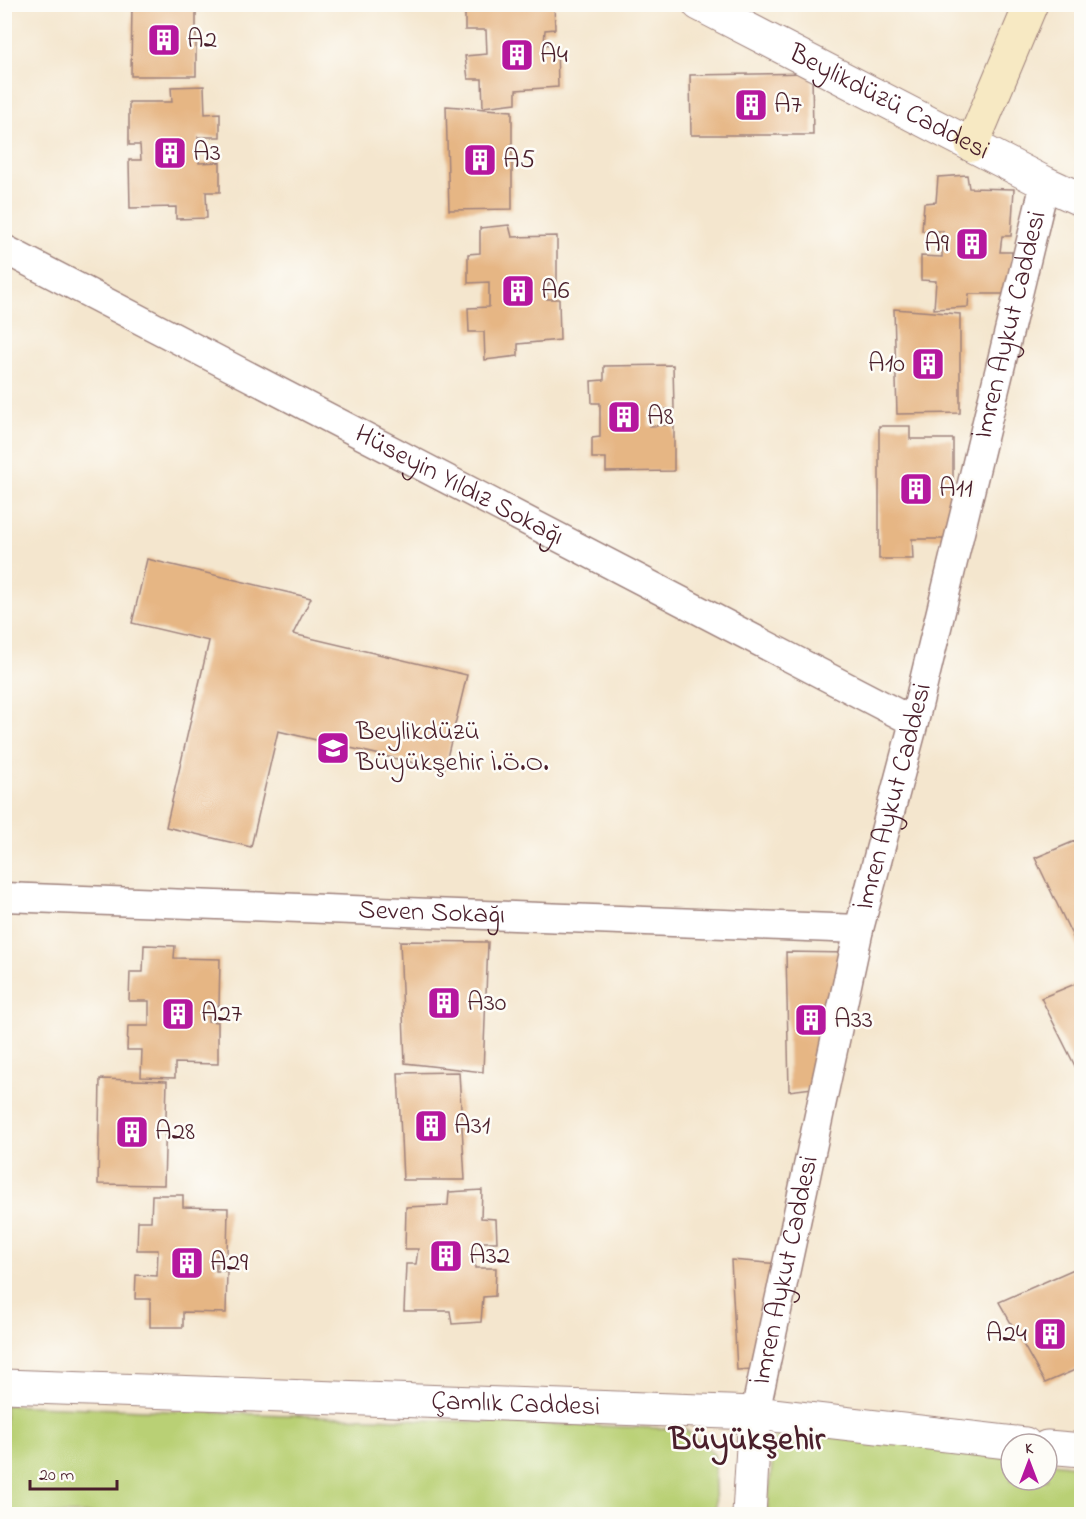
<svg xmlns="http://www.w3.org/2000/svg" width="1086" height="1519" viewBox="0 0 1086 1519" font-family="'Indie Flower',sans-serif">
  <rect width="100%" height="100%" fill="#fdfcf7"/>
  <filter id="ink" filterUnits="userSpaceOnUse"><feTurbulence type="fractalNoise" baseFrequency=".0167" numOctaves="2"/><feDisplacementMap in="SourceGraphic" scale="12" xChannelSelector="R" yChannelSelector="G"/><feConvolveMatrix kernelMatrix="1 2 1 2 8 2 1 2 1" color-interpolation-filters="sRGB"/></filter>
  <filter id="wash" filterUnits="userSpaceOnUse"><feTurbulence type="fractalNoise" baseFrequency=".008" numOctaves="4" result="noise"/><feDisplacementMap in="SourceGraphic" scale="24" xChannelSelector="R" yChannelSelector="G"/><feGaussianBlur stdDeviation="1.35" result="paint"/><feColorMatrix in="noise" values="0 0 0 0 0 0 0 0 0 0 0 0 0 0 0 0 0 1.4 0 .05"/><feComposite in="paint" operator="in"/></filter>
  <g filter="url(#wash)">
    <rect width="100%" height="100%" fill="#f4e6ce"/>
    <g fill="#b9d075" stroke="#827850" stroke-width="1.5">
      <path d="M5,1405L685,1429L714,1454L716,1514H5Z"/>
      <path d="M776,1423L1011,1457V1480H1047V1462L1081,1467V1514H767Z"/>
    </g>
    <g id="blocks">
      <g fill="#e6b684">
        <path d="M132,4H196V76H131Z"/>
        <path d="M465,4H554L555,29L545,30L544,45L557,44L558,87L516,90V103L483,107L482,79H468L465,56L487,54L486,30H465Z"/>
        <path d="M812,73L813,135H691L690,75Z"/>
        <path d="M204,86L205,114L220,113V137H198L199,163L220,162V192H206L207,218L176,219V207L130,208L129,160H141L140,145H129V102H172L171,87Z"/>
        <path d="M446,106L512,111V209L449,210Z"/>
        <path d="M967,175L969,188L1014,189L1011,236H1002L1000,252H1012L1011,294H969L968,307L934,309L936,281L921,280V256L942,257L943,231H922L924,203L936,202L938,177Z"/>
        <path d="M509,225L512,237L557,236V283L548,284L547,299H559L560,340L518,344V356L485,360L484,332H469L468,308L489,307V282L468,283V254L480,253V228Z"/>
        <path d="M894,309L960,314V413L897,414Z"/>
        <path d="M673,365L674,409L649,410V426L674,425V471L606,472V458H592V438L600,437V403H592L591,381L604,380V366Z"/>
        <path d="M879,426H910V439H953V539H912L913,559H879Z"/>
        <path d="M147,559L311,598L293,634L467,675L444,770L278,731L251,847L166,827L209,641L132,623Z"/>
        <path d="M1082,838V956L1035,858Z"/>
        <path d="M400,941L488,942L483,1072L405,1063Z"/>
        <path d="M144,945L175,946L174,958L220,959L219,1006H208V1021L218,1022V1064L175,1063V1078L141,1077L142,1050H127L128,1026H149V1001H129L130,972H143Z"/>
        <path d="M786,952L849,953L820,1087L789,1091Z"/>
        <path d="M1082,981V1080L1041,998Z"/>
        <path d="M459,1072L465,1180H403L398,1073Z"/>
        <path d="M100,1079L167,1081L164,1185L98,1184Z"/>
        <path d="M482,1190L481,1218L496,1219L497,1242H475V1268H496L495,1296L483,1297L481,1322L452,1324L450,1311H404L406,1264H416L418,1249H405L406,1207L448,1205L449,1192Z"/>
        <path d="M152,1195H183V1207L228,1208L227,1255H216V1271H227L226,1313L183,1312V1327H150V1299H135L136,1275L157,1276L158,1250H137L138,1221H151Z"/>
        <path d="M731,1260L781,1264L753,1369L737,1370Z"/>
        <path d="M1074,1269L1082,1284V1367L1045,1383L999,1302Z"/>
      </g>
    </g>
  </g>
  <g filter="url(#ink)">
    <use href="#blocks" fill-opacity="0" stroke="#9f827c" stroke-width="1.5"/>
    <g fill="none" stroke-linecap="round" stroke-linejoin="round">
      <g stroke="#9f827c" stroke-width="31">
        <g id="minor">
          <path id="s1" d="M4,249L914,722"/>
          <path id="s2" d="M4,897L859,929"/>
          <path id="s3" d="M755,1413L859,929L914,722L1045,183"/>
        </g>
      </g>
      <g stroke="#9f827c" stroke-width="35">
        <g id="tertiary">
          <path id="s4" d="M699,4L1045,183L1082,200"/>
          <path id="s5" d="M4,1386L755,1413L1025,1444"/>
          <path d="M1047,1447L1082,1450"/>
          <path d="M749,1514L755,1413"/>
        </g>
      </g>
      <g stroke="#9f827c" stroke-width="35">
        <path id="secondary" d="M972,145L1031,4"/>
      </g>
      <use href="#minor" stroke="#fff" stroke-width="28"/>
      <use href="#tertiary" stroke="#fff" stroke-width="33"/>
      <use href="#secondary" stroke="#f7e9c3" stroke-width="33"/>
    </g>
  </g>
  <defs>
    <g id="building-square" transform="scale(1.725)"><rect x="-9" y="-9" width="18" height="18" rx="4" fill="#b5179e" stroke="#fdfcf7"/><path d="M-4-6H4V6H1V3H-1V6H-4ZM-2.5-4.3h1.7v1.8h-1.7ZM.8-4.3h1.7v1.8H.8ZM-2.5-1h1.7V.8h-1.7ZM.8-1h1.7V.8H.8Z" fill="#fff"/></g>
    <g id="school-square" transform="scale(1.725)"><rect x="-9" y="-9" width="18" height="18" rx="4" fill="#b5179e" stroke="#fdfcf7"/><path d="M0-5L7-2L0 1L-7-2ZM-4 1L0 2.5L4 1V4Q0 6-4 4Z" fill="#fff"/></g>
  </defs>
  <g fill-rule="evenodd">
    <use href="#building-square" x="164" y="40"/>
    <use href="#building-square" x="517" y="55"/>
    <use href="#building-square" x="751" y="105"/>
    <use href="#building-square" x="170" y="153"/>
    <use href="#building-square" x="480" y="160"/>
    <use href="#building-square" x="972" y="244"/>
    <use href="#building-square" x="518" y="291"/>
    <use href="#building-square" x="928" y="364"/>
    <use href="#building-square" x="624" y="417"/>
    <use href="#building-square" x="916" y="489"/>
    <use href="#school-square" x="333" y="748"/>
    <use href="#building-square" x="444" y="1003"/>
    <use href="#building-square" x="178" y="1014"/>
    <use href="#building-square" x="811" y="1020"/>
    <use href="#building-square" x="431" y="1126"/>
    <use href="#building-square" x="132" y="1132"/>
    <use href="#building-square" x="446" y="1256"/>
    <use href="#building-square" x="187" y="1263"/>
    <use href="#building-square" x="1050" y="1334"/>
  </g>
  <g text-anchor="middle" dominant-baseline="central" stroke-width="5" stroke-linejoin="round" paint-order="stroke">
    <g font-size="27" fill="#4a1f2b" stroke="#fdfcf7" text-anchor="start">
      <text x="187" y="40">A2</text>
      <text x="540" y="55">A4</text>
      <text x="774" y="105">A7</text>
      <text x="193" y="153">A3</text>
      <text x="503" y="160">A5</text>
      <text x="949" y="244" text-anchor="end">A9</text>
      <text x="541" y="291">A6</text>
      <text x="905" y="364" text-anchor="end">A10</text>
      <text x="647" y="417">A8</text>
      <text x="939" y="489">A11</text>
      <text x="356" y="732">Beylikdüzü<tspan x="356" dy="31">Büyükşehir İ.Ö.O.</tspan></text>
      <text x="467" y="1003">A30</text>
      <text x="201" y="1014">A27</text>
      <text x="834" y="1020">A33</text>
      <text x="454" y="1126">A31</text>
      <text x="155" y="1132">A28</text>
      <text x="469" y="1256">A32</text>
      <text x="210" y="1263">A29</text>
      <text x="1027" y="1334" text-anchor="end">A24</text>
    </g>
    <g font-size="27" fill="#4a1f2b" stroke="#fdfcf7">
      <text stroke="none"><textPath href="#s4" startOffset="214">Beylikdüzü Caddesi</textPath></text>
      <text stroke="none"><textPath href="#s3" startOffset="1118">İmren Aykut Caddesi</textPath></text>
      <text stroke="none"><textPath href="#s1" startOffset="513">Hüseyin Yıldız Sokağı</textPath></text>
      <text stroke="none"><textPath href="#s3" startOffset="632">İmren Aykut Caddesi</textPath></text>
      <text stroke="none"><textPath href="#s2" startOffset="428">Seven Sokağı</textPath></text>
      <text stroke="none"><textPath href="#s3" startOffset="146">İmren Aykut Caddesi</textPath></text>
      <text stroke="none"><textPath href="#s5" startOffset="512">Çamlık Caddesi</textPath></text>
    </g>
    <g font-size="33" font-weight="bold" fill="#4a1f2b" stroke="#fdfcf7">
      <text x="747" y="1441">Büyükşehir</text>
    </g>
  </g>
  <rect width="1086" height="1519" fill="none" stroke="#fdfcf7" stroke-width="24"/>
  <g transform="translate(1029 1462)"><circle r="28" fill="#fdfcf7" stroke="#b5a4a5" stroke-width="1.5"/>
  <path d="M0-4.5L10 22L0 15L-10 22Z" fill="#b5179e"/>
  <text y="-9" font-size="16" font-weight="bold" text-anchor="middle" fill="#4a1f2b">K</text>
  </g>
  <path d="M30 1480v9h87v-9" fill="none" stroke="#4a1f2b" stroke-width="3"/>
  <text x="39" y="1480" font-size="18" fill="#4a1f2b" stroke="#fdfcf7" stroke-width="4.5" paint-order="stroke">20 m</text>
</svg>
